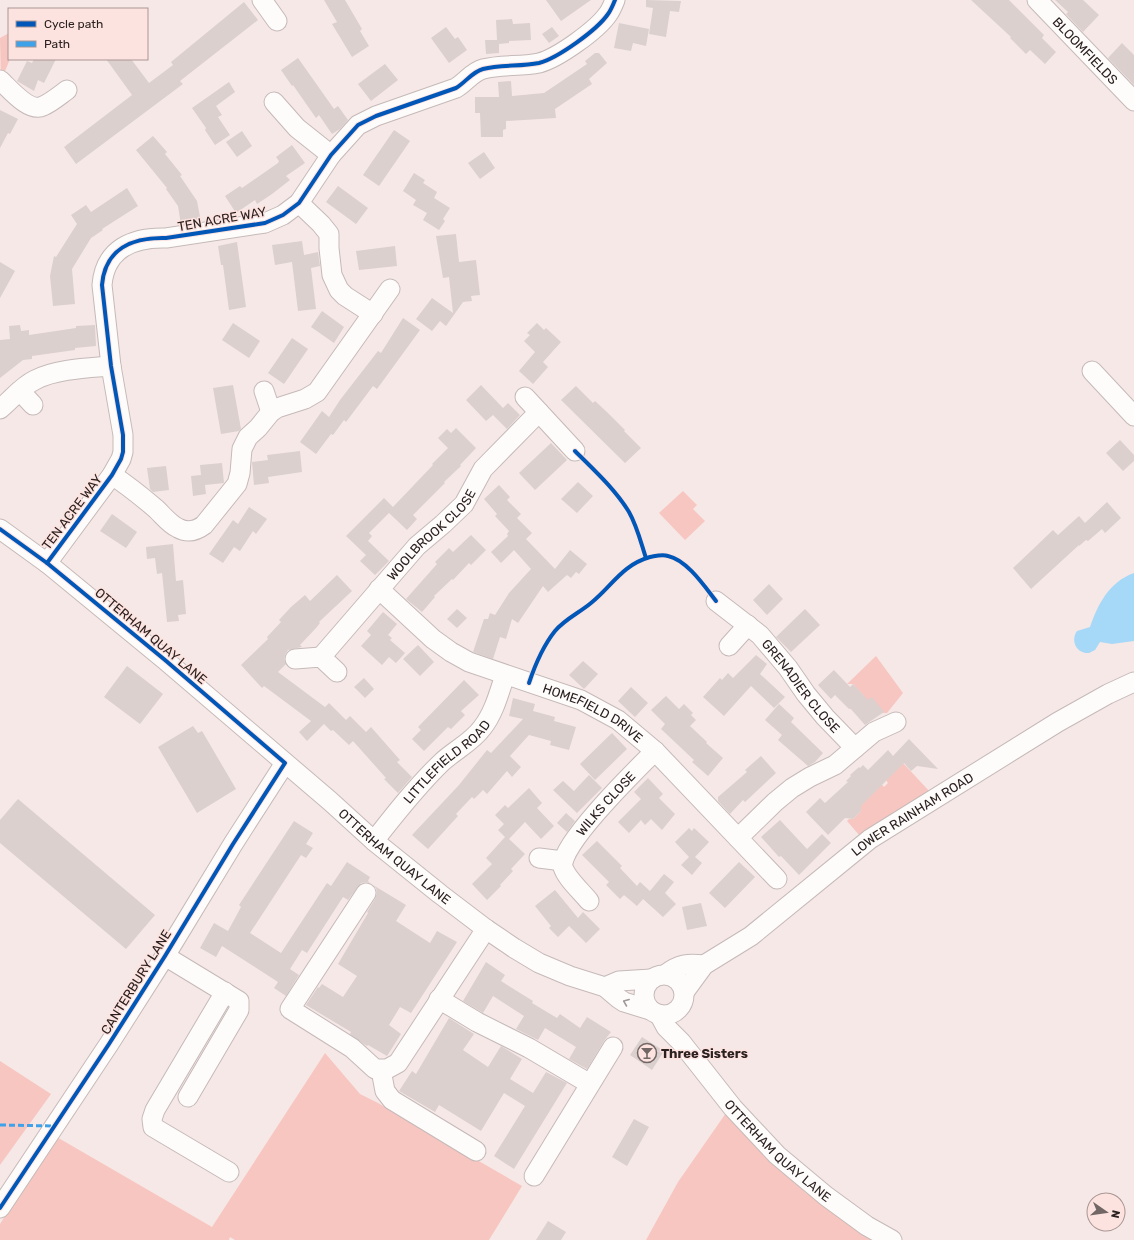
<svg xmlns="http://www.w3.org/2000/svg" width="1134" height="1240" viewBox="0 0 1134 1240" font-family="Rubik,sans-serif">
  <rect width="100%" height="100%" fill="#f6e8e6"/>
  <g fill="#f7c6c1">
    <path d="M9,33V59H10L1,81L0,38Z"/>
    <path d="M683,491L697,505L693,509L705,521L685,540L659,513Z"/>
    <path d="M876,656L903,693L887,713L854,712L853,709H849L864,696L853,684H847Z"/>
    <path d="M903,763L930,792L860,836L847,821L849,819H853L861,811V807L852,797L878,780L884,787L888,783L886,780Z"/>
    <path d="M325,1053L360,1094L378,1103L522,1186L489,1240H235L230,1237L229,1240H0V1224L55,1136L212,1227Z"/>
    <path d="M0,1061L51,1094L0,1165Z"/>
    <path d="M726,1113L806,1193L882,1240H646L678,1182Z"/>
  </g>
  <path fill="#a6d8f8" d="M1134,573V641L1112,644L1100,642L1095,650L1089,653C1077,654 1070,641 1077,631L1090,627C1098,604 1109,582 1134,573Z"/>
  <g fill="#dbd0ce">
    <path d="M324,0H345L362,29L360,31L369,46L352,57L332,24L337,22Z"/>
    <path d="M546,0H591L561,21Z"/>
    <path d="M646,0L681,1L679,12L670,11L666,37L649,34L653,8L646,7Z"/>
    <path d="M971,0H1009L1044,35L1042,38L1056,52L1045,64L1030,50L1026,54L1010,38L1011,37Z"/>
    <path d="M1055,0H1083L1099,15L1083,32L1066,14L1068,12Z"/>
    <path d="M244,2L258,20L180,81L183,84L76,164L64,147L132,95L106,59H131L149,83L173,65L171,62Z"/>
    <path d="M512,19L513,24L530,23L531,40L509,41V43L499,44V53L486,54L485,40H497L496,20Z"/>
    <path d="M619,23L649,29L646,46L633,43L631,51L614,48Z"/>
    <path d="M446,27L455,39L458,37L467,50L449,63L431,38Z"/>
    <path d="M552,27L559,36L549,43L542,34Z"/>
    <path d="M1122,43L1134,55V85L1108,58Z"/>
    <path d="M595,53H599L607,63L589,79L592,84L555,109L556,118L506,121V129L503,130V137H481L480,113H475V97H499L498,82L511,81L512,96L544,93L587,64L585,61Z"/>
    <path d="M298,58L334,109L338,106L348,120L340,129L332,134L319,115L316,118L293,85L292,86L281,70Z"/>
    <path d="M34,59H56L44,83L38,80L34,91L17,81L27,61L32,63Z"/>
    <path d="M385,64L398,80L371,101L358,84Z"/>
    <path d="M229,82L235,92L216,106L222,115L218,117L230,135L215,145L205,130L206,128L192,108Z"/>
    <path d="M0,110L18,119L10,134L8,133L0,148Z"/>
    <path d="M394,130L410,141L379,186L363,175Z"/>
    <path d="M242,131L252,146L237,157L226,142Z"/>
    <path d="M153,136L167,152L165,154L182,175L180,176L197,201L201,222L181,225L178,206L166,189L167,188L136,150Z"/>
    <path d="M292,145L305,163L286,176L290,180L272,194L257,204L255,200L236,213L225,196L240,186L242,188L278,163L279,161L276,157Z"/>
    <path d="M484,152L495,168L480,179L468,163Z"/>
    <path d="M414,173L425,180L423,183L437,192L434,198L450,208L443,219L445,221L439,230L423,220L427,213L413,205L416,200L403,191Z"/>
    <path d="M338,186L368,208L356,224L326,202Z"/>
    <path d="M127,188L138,206L102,229L103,230L91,238L72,269L75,304L53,306L50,276L54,256L56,257L77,224L71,215L86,205L91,212Z"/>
    <path d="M456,234L459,262L476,260L480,295L471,296L472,301L463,302L446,326L440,321L432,331L416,319L432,298L453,313L449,277L443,278L436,236Z"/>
    <path d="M302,241L304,255L318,252L320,266L311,268L316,309L298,311L292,262L275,265L272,245Z"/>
    <path d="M237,242L246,307L229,310L223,265H221L218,246Z"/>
    <path d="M395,246L397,266L359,270L356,251Z"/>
    <path d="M0,262L15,271L0,298Z"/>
    <path d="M322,311L344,327L334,343L311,327Z"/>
    <path d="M403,318L420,330L377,389L373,386L346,422L344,420L333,435L331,434L316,454L300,442L322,411L329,417L340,400L378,351L381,353Z"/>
    <path d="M233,323L260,341L249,358L222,340Z"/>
    <path d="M537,323L544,330L546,328L561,342L543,362L548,367L533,384L519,371L535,352L524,341L530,335L527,333Z"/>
    <path d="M20,325L21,331L29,330V335L76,328V326L95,325L96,346L75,348V350L32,356V359L23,360L0,378V340L10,339L9,326Z"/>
    <path d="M292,338L308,349L284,384L268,373Z"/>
    <path d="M233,385L241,429L239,431L221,434L213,388Z"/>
    <path d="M481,385L503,408L508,403L520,415L507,429L493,415L486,421L466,400Z"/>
    <path d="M576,386L593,403L595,401L609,414L625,430L624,431L641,448L625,463L561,400Z"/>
    <path d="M456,428L476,448L460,465L461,466L444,482L445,483L413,515L417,519L407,530L389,513L369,533L372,536L368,541L389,561L375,575L360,561L366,555L346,536L384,498L393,507L433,465L432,464L448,448L438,438L447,429L451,433Z"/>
    <path d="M1120,440L1134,455V461L1123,471L1106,453Z"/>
    <path d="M551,443L567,460L535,490L519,473Z"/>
    <path d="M300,451L302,472L268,477L269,483L254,485L252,462L268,460L267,455Z"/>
    <path d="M222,463L224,483L205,485L206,494L193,496L191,476L201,475L200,465Z"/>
    <path d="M166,466L169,490L153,492L150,489L147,468Z"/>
    <path d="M578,482L593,496L577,513L561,499Z"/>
    <path d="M499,485L510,497L507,500L521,514L517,518L532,533L526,539L555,569L570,550L587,564L579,574L576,572L571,578L567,575L548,592L543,586L518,623L512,619L506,639L500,637L493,659L473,652L484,619H488L490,613L495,615L509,593L531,569L514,550L501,563L491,552L508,536L507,534L509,531L495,516L497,514L484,499Z"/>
    <path d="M1107,502L1121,518L1105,533L1102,529L1088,541L1086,540L1079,546V545L1031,589L1013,568L1053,530L1058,535L1079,516L1085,523Z"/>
    <path d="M249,507L267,519L256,534L253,531L240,551L234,547L223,563L209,554L233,520L238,524Z"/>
    <path d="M112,514L137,532L126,548L100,531Z"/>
    <path d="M471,535L486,550L471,565L469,563L453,580L452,579L434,596L435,597L422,612L406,599L437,564L435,562L449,548L453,552Z"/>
    <path d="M173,544L176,581L183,580L186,614L178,615L179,621L167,622L162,573L157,574L155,558L147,559L146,547Z"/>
    <path d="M337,575L352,591L319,622L320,623L316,628L300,645L302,647L288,650L285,655L284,659L286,664L278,672L325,707L329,703L346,720L350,716L366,732L371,727L400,760L397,762L412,777L398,793L384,779L386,778L353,741L349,745L333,730L331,731L324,724L307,741L299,732L311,721L264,686L262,688L241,665L268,639L267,637L281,622L279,620L291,607L305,595L310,601Z"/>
    <path d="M769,584L783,599L767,615L753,600Z"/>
    <path d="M457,609L467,618L457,628L447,619Z"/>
    <path d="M805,609L820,625L791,652L776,637Z"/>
    <path d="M383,612L397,624L388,635L392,638L390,640L405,653L396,663L389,657L382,665L361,646L371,635L367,631Z"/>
    <path d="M418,645L434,662L420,676L403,659Z"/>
    <path d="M756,655L767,664L760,674L785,697L774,708L751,686L724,716L703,697L720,678L722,680L728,673L733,678Z"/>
    <path d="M583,661L598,674L584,689L569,675Z"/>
    <path d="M127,666L163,694L140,724L104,697Z"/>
    <path d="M834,670L850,687L853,684L868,700L872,697L884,712L865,725L850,708L849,709L835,695L831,699L818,685Z"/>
    <path d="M364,678L374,689L365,698L354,687Z"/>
    <path d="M464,680L479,695L461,711L465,715L451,729L448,727L424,751L412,739L421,730L418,727Z"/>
    <path d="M631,687L648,703L635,717L618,701Z"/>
    <path d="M666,696L679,709L684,704L693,713L691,715L696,720L690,726L707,742L706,743L723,758L708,776L692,762L694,760L661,729L665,724L651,710Z"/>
    <path d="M513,698L535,704L533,711L555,717L554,721L576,727L569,750L550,745L551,741L529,735L510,756L521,767L512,777L507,771L487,794L483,790L474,799L472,797L456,814L458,816L428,849L412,835L459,785L487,750L491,753L523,719L509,716Z"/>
    <path d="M779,704L794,718L791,722L823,753L815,762L808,766L778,740L782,735L765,720Z"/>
    <path d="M193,726L198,733L202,731L236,789L197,813L158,747Z"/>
    <path d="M612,733L627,749L595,780L580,764Z"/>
    <path d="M909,739L938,769L917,766L911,771L904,763L861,806V811L853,819L845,818L828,835L806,812L820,798L825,803L848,782L846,781L851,776L850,775L859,767L860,768L863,765L868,770L888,750L893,756Z"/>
    <path d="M761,756L776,773L745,802L743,800L730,814L718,801V797L747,772L745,770Z"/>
    <path d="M589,775L602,788L577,813L553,790L563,781L574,791Z"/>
    <path d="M648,778L663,794L659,798L675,814L662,830L651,819L645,825L641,820L629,833L618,822L641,799L634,792Z"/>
    <path d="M529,788L542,803L537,808L554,826L541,839L525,822L509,839L525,854L511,869L513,871L500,885L501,886L487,900L472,884L492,864L486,858L505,837L498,830L504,824L495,815L505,805L508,808Z"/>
    <path d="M18,799L155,915L126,949L0,843V820Z"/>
    <path d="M566,813L575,821L567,832L557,823Z"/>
    <path d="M780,820L807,849L822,834L831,843L799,875L781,856L779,857L761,837Z"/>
    <path d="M294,821L313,833L306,844L313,848L306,858L301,855L250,933L281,953L327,883L331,886L347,862L370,877L368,881L370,883L366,882L361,883L348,900L343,897L307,953L302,950L290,969L299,975L286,996L274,988L278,982L222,946L216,957L200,948L214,923L228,931L241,907L239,905Z"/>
    <path d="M689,828L692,831L694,828L709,842L695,857L702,863L692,875L681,865L689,857L675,842Z"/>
    <path d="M597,841L622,866L620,868L637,886L640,882L650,891L664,874L674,882L665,893L676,904L663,917L643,899L637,906L624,895L620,899L606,885L609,882L582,855Z"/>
    <path d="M739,862L755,877L725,908L709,893Z"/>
    <path d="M373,885L406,905L396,921L430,943L437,931L457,942L411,1013L400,1007L389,1025L401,1034L387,1056L368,1045L367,1046L364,1044L350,1034L351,1032L306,1005L318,987L319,988L322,984L343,997L357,976L338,964L368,913L367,912L375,899L377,893L376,888Z"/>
    <path d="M555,890L578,918L583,912L600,929L586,943L569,926L558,937L549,928L551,926L535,906Z"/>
    <path d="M701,903L707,926L687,930L682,907Z"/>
    <path d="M486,962L505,975L501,981L533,1001L532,1003L557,1018L560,1014L580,1028L587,1017L611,1032L604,1041L587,1069L569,1059L576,1047L545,1028L538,1040L516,1029L524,1016L493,996L483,1013L463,1001Z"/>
    <path d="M449,1018L474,1034L463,1050L488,1067L501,1046L522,1059L510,1079L533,1093L546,1072L567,1083L514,1169L494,1156L525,1106L504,1093L481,1131L439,1105L435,1112L399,1091L412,1071L416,1074Z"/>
    <path d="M642,1037L664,1051L652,1070L630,1055Z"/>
    <path d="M634,1119L649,1127L627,1166L612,1157Z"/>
    <path d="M548,1221L566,1232L561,1240H536Z"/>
  </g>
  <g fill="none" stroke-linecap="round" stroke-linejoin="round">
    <g stroke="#c5bab9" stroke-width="21">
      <g id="minor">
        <path d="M262,0L277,21"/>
        <path id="s1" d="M1037,0L1134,101"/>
        <path d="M0,80C10,89 29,113 43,106C52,102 60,95 67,90"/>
        <path d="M274,102L297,128L331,155"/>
        <path d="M299,203L321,224L329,234V248L332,275L339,290L345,296L373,314"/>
        <path d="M1092,371L1134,416"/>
        <path d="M20,391L33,405"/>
        <path d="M264,391L271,412"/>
        <path d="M525,397L575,451"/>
        <path d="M0,409C11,400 22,386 35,380C56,369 88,368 111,366"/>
        <path d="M112,475C127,485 141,496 155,508C162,514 169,524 178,528C187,533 196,531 204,525L237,484L240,473L242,449L248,437L258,428L271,412L277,408L305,399L317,392L390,289"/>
        <path id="s2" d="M0,529L47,563L165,660L330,801L374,841L440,894L486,929L514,948L539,963L570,976L605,987L618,998L624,1002L650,1010"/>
        <path d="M47,563L112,475L121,459L123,452V435L111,366L102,285C105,249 132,237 166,238L265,223L283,215L299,203L331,155L358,125L376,116L456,88C466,82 472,72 483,69C501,64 520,67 539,63C558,58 597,30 608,14C611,10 613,5 615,0"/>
        <path id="s3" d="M379,589L433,639L451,652L469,662L581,700L618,720L655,751L777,879"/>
        <path id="s4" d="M716,601L760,635L788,668L806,694L825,717L855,748"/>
        <path d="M729,646L748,625"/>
        <path id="s5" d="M321,657L417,546L443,524L464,504L483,469L539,412"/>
        <path d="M295,659L321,657L337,672"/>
        <path d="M738,838L775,802L792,788L810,777L835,765L874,732L896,722"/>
        <path id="s6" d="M374,841C395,814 417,786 442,762C455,750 472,742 482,728C494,713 499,693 505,675"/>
        <path d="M539,858L563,861"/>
        <path d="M366,893L290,1009L352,1048L375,1069H387L398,1063L486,929"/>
        <path id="s7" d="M589,901C582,892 566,878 563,867C558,846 638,768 655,751"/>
        <path d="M165,956L239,1001V1010L188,1097"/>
        <path d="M666,974C679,964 688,963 704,965"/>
        <circle cx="664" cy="995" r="20"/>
        <path d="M605,987L619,981L651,979"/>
        <path id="s8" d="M685,991L704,965L751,936L870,839L1058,722L1108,694L1134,682"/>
        <path d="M225,992L155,1110L152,1119L153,1127L229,1172"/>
        <path d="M439,999L477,1022L529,1048L590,1084"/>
        <path id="s9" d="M659,1014L666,1027L681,1042L733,1108L777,1155L826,1196L867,1226L892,1240"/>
        <path d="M381,1070L385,1091L392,1100L476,1151"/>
        <path d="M534,1176L613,1047"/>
        <path d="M0,1208L109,1044L165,956L233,844L285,763"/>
      </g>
    </g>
    <use href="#minor" stroke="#fefcfb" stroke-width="19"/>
    <path stroke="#3ea2ea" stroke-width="3" stroke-dasharray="6 3" stroke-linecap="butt" d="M0,1125L55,1126"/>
    <g stroke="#fde3df" stroke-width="6">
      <g id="cycleway">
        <path d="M575,451C594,470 615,489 629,512C637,526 641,543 646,558"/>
        <path d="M0,529L47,563L165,660L285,763L233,844L165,956L109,1044L0,1208"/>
        <path d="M47,563L112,475L121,459L123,452V435L111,366L102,285C105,249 132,237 166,238L265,223L283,215L299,203L331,155L358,125L376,116L456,88C466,82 472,72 483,69C501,64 520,67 539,63C558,58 597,30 608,14C611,10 613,5 615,0"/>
        <path d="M529,683C535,665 543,646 555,631C565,619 579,613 591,603C612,586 622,565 650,557C656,556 662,554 668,556C687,560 705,587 716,601"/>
      </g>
    </g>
    <use href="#cycleway" stroke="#0057b8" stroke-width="4"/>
  </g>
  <defs><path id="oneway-chevron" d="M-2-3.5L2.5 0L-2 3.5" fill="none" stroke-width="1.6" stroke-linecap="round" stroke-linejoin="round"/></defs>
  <use stroke="#9f9998" href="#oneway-chevron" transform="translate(626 1002) rotate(-158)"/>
  <defs>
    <g id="bar-ring" transform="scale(1)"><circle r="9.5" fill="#fde3df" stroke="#726765" stroke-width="1.5"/><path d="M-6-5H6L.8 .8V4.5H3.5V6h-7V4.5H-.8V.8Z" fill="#726765"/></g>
  </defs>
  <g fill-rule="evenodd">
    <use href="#bar-ring" x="647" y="1053"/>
  </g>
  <g text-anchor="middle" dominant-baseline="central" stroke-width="3" stroke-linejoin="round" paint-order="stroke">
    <g font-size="13" fill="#2b2120" stroke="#fde3df">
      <text stroke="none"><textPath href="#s1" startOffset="70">BLOOMFIELDS</textPath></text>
      <text transform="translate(222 219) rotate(-10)">TEN ACRE WAY</text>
      <text transform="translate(72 512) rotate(-53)">TEN ACRE WAY</text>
      <text stroke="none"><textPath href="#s5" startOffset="165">WOOLBROOK CLOSE</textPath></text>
      <text transform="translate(151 636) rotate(40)">OTTERHAM QUAY LANE</text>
      <text stroke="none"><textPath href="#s4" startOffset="121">GRENADIER CLOSE</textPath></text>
      <text stroke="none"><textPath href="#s3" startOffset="251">HOMEFIELD DRIVE</textPath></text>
      <text stroke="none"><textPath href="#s6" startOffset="108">LITTLEFIELD ROAD</textPath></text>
      <text stroke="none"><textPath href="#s7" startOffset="121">WILKS CLOSE</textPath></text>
      <text stroke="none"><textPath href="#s8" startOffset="290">LOWER RAINHAM ROAD</textPath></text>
      <text stroke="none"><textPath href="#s2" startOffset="513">OTTERHAM QUAY LANE</textPath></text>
      <text transform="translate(136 982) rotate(-58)">CANTERBURY LANE</text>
      <text stroke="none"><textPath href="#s9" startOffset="182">OTTERHAM QUAY LANE</textPath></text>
    </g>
    <g font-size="13" font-weight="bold" fill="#2b2120" stroke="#fde3df" text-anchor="start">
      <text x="661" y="1053">Three Sisters</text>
    </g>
  </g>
  <rect x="8" y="8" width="140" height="52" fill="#fde3df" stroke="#a99593"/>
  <rect x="16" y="21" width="20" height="6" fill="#0057b8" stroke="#a99593"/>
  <text x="44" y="28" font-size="12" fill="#2b2120">Cycle path</text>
  <rect x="16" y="41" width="20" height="6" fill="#3ea2ea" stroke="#a99593"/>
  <text x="44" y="48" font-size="12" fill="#2b2120">Path</text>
  <g transform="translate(1106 1212) rotate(103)"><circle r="19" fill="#fde3df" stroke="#a99593"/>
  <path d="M0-3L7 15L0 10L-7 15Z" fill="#726765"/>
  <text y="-6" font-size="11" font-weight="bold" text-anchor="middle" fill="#2b2120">N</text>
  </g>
</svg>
